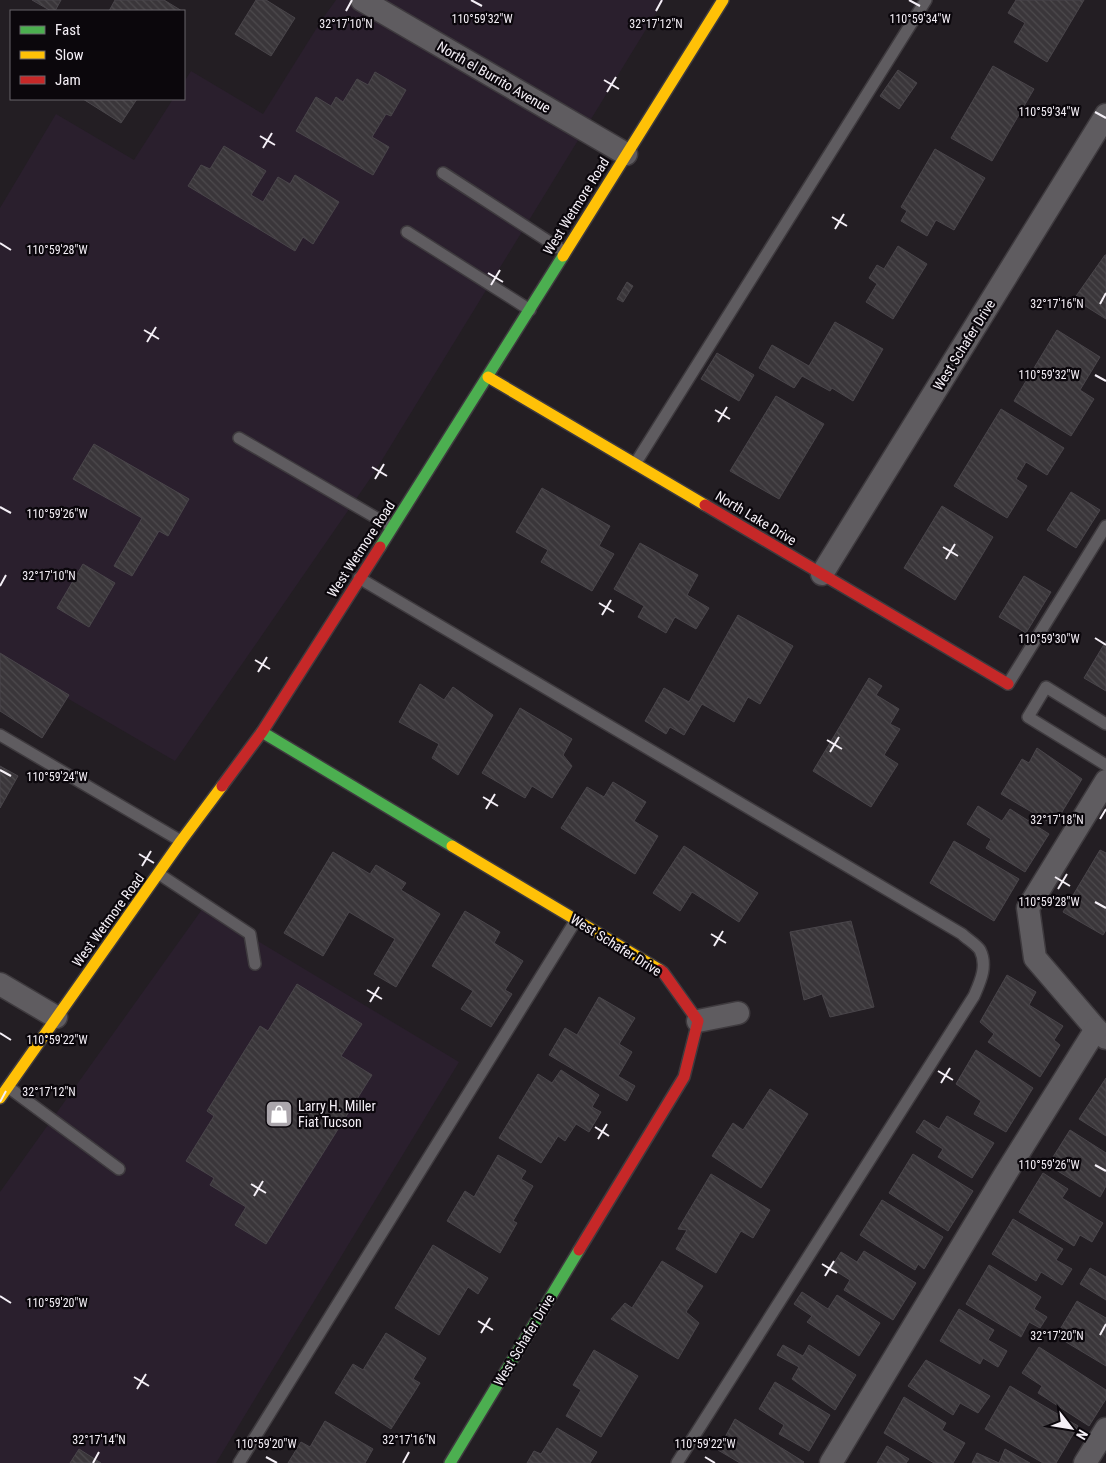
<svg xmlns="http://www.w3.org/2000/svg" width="1106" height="1463" viewBox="0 0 1106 1463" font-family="'Roboto Condensed',sans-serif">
  <defs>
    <pattern id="building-back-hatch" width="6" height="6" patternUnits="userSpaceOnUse" patternTransform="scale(1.25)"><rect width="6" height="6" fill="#3a363a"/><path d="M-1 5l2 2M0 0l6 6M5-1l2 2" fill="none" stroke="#4d4a4d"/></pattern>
  </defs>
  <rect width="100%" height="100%" fill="#231e23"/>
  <g fill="#2a1f2d">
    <path d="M336,0H664L374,473L175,761L0,659V208L56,114L134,160L173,99H184V82L191,71L263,114L323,18Z"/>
    <path d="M203,908L459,1062L216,1463H0V1192Z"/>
  </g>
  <g fill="url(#building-back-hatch)" stroke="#49454a">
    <path d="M32,0H61L55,11H51Z"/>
    <path d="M115,0H164L182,11H109Z"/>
    <path d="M256,0H266L295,18L271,56L235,34Z"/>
    <path d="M1016,0H1084L1047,62L1014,42L1025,23L1008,13Z"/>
    <path d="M993,66L1034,89L992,161L951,138Z"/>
    <path d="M898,70L917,83L899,109L880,96Z"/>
    <path d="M375,72L406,90L391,116L386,114L372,137L389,147L373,175L296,131L316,97L331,106L336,97L343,102L357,79L368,85Z"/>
    <path d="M83,99H137L121,123Z"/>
    <path d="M224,146L266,171L251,195L263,202L278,177L290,184L295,175L339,202L313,244L303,237L295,251L188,186L201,165L210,169Z"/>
    <path d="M935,149L985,178L954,230L936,220L927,236L901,221L907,211L901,207Z"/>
    <path d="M898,246L927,264L893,319L866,302L877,284L869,278L877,265L884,269Z"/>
    <path d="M1105,255H1106V319L1074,299Z"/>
    <path d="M627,282L633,286L623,302L617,299Z"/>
    <path d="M835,322L883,349L853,401L832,388L830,391L802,376L794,388L759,368L772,345L809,366Z"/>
    <path d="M1057,330L1100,357L1080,390L1094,399L1071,436L1014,401Z"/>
    <path d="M717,353L754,375L739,401L701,379Z"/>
    <path d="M776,396L824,424L779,499L730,471Z"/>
    <path d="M1001,409L1064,448L1047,475L1026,462L1016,479L1027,486L1007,518L954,486Z"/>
    <path d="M94,444L189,499L168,536L159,531L132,576L114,566L142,518L73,479Z"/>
    <path d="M542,488L610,526L599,546L614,554L592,591L541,562L548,550L516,532Z"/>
    <path d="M1071,492L1100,510L1076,548L1047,530Z"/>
    <path d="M942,506L993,537L955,600L904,568Z"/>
    <path d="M640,543L698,575L687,595L709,608L696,629L675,617L666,633L638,617L644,606L614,589Z"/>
    <path d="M83,564L115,583L89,627L57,608Z"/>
    <path d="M1024,576L1051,592L1026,633L999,617Z"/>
    <path d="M738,615L793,646L760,704L748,697L734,722L702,704L684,735L670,727L666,734L645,721L664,688L689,702Z"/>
    <path d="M1106,641V691L1084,678Z"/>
    <path d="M0,653L69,695L42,738L0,711Z"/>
    <path d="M869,678L882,686L876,695L899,709L890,724L900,729L884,755L898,764L871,807L813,771Z"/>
    <path d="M420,684L444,700L453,687L493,715L458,775L432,758L439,744L399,722Z"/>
    <path d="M520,708L572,739L563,755L572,766L552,798L532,786L525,798L482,773Z"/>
    <path d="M1037,748L1082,779L1054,825L1001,794L1022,759L1029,763Z"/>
    <path d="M0,766L18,776L0,808Z"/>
    <path d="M613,782L646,802L634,821L658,836L635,874L561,828L587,787L604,797Z"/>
    <path d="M978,806L1002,821L1010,809L1049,834L1025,872L986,848L991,839L967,824Z"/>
    <path d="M954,841L1019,879L994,921L930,883Z"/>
    <path d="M684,846L758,893L739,922L692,892L680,911L653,893Z"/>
    <path d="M1100,850L1106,853V930L1103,935L1063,912Z"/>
    <path d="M333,852L370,874L376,865L406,883L401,890L440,914L396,987L374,974L395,939L349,912L323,956L284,933Z"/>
    <path d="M465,911L500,932L494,943L523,961L505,990L512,994L491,1027L461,1009L473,991L432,966Z"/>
    <path d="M851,921L874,1007L830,1017L822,994L804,1000L790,932Z"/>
    <path d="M1007,975L1036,992L1029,1005L1063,1026L1054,1040L1060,1045L1040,1077L988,1042L994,1034L980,1022Z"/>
    <path d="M297,984L362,1024L341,1056L372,1075L266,1244L235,1225L246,1207L210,1185L214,1178L186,1161L214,1116L207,1111L260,1026L268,1031Z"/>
    <path d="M599,997L635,1018L619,1044L632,1052L618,1076L635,1086L627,1101L549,1055L565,1028L577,1035Z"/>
    <path d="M976,1050L1033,1088L1006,1132L974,1114L981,1101L956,1084Z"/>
    <path d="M561,1070L599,1095L592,1107L601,1112L589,1132L576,1124L565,1141L558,1136L541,1163L499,1138L538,1074L552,1083Z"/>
    <path d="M1106,1078V1136L1079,1119Z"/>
    <path d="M770,1089L808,1114L761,1188L712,1156L733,1123L743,1130Z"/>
    <path d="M947,1116L994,1143L972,1178L938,1157L943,1149L916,1132L924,1120L939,1129Z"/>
    <path d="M1070,1130L1106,1153V1186L1100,1197L1048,1165Z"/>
    <path d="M913,1154L973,1191L948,1231L889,1193Z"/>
    <path d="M498,1155L526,1171L521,1179L533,1186L513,1221L517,1223L500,1253L447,1221L465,1191L474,1197Z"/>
    <path d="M1043,1173L1068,1189L1062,1198L1103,1223L1092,1242L1080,1235L1074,1246L1019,1212Z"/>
    <path d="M711,1174L770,1210L753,1238L741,1231L716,1273L676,1249L687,1230L678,1229Z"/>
    <path d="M882,1200L943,1237L924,1269L918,1264L915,1270L860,1235Z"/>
    <path d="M1013,1219L1063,1249L1056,1260L1072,1269L1062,1285L1041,1272L1036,1281L992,1254Z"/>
    <path d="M433,1245L488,1278L478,1294L468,1287L439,1335L395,1308Z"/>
    <path d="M864,1251L916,1283L893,1320L844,1290L850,1280L831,1268L841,1252L857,1262Z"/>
    <path d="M662,1261L703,1286L686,1312L699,1323L678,1359L611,1319L625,1303L632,1308Z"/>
    <path d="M989,1265L1041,1297L1034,1309L1047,1317L1040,1328L1029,1322L1021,1337L966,1304Z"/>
    <path d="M1090,1268L1106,1277V1300L1080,1284Z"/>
    <path d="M802,1292L828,1309L837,1295L880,1323L859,1356L807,1322L812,1316L794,1304Z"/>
    <path d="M1077,1301L1106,1318V1366L1056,1336Z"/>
    <path d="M959,1309L994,1330L988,1340L1007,1351L998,1367L983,1358L980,1364L940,1341Z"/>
    <path d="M386,1333L426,1358L413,1379L420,1383L391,1429L335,1393L353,1364L363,1370Z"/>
    <path d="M783,1345L803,1356L809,1345L856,1375L835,1410L792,1379L799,1367L777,1355Z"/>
    <path d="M1039,1347L1106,1390V1399L1089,1426L1038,1393L1042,1386L1022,1373Z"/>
    <path d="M594,1350L638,1376L601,1437L566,1416L581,1390L573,1385Z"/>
    <path d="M926,1360L990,1396L978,1413L960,1403L953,1415L908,1386Z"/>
    <path d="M775,1382L830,1415L809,1451L779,1434L784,1425L759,1409Z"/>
    <path d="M1010,1386L1078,1426L1056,1463H1043L985,1429Z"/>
    <path d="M904,1397L946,1423L942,1430L965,1443L953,1463H934L884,1433Z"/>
    <path d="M735,1419L804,1462L803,1463H740L718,1450Z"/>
    <path d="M325,1421L373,1449L365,1463H288L301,1442L310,1447Z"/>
    <path d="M557,1428L597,1452L590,1463H527L534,1451L541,1454Z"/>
    <path d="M887,1446L909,1459L906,1463H877Z"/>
    <path d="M79,1449L101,1463H70Z"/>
    <path d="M1005,1449L1030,1463H999Z"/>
    <path d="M977,1453L999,1463H972Z"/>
  </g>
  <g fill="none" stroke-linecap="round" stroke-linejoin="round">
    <g stroke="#3e3a3e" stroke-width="14">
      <g id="lane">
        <path d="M443,173L565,252"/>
        <path d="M407,232L530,310"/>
        <path d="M239,438L392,527"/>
        <path d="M635,464L926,0"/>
        <path d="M359,578L962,934C967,939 976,944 980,950C988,966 980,982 974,996L677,1463"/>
        <path d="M1008,684L1106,526"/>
        <path d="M1106,724L1046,687L1028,717L1106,765"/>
        <path d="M0,735L181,841"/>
        <path d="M159,874L250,934L255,964"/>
        <path d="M8,1087L119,1169"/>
        <path d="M239,1463L576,920"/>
      </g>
    </g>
    <g stroke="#3e3a3e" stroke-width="25">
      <g id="street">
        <path d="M362,0L626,154"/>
        <path d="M822,574L1106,115"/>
        <path d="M1106,781L1028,908L1035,958L1096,1029L1106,1038"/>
        <path d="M0,984L56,1017"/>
        <path d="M698,1021L738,1013"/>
        <path d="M831,1463L1006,1173L1096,1029"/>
        <path d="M1085,1463L1106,1429"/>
      </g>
    </g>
    <g stroke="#3e3a3e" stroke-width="14">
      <g id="fast">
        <path d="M380,547L563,256"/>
        <path d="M262,732L452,846"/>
        <path d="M450,1463L579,1250"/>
      </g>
    </g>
    <g stroke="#3e3a3e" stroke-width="14">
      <g id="slow">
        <path d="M563,256L723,0"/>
        <path d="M488,377L705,505"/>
        <path d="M452,846L660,970"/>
        <path d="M0,1098L181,841L222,786"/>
      </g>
    </g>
    <g stroke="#3e3a3e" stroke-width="14">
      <g id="jam">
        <path d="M705,505L1008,684"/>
        <path d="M222,786L262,732L380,547"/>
        <path d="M579,1250L684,1077L698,1021L663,972L660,970"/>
      </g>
    </g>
    <use href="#lane" stroke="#5f5c60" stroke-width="11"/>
    <use href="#street" stroke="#5f5c60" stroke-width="22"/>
    <use href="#fast" stroke="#4caf50" stroke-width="11"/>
    <use href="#slow" stroke="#ffc107" stroke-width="11"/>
    <use href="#jam" stroke="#c62828" stroke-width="11"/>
  </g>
  <path fill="none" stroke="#f4eff6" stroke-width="2" d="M471,0L482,6M909,0L920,6M346,11L352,0M656,11L662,0M604,80L619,89M607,92L616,77M1095,112L1106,118M260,136L275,145M263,148L272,133M832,217L847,226M835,229L844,214M0,243L11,250M488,273L503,282M491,285L500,270M1100,304L1106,293M144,330L159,339M147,342L156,327M1095,375L1106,381M715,410L730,419M718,422L727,407M372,467L387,476M375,479L384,464M0,507L11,513M943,547L958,556M946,559L955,544M0,586L6,575M599,603L614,612M602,615L611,600M1095,638L1106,645M255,660L270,669M258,672L267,657M827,740L842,749M830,752L839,737M0,770L11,776M483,797L498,806M486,809L495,794M1100,819L1106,809M139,854L154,863M142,866L151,851M1055,877L1070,886M1058,889L1067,874M1095,902L1106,908M711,934L726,943M714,946L723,931M367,990L382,999M370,1002L379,987M0,1033L11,1040M938,1071L953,1080M941,1083L950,1068M0,1102L6,1091M595,1127L609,1136M598,1139L607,1124M1095,1165L1106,1171M251,1184L266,1193M254,1196L263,1181M822,1264L837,1273M825,1276L834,1261M0,1296L11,1303M478,1321L493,1330M481,1333L490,1318M1100,1335L1106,1324M134,1377L149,1386M137,1389L146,1374M266,1457L277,1463M705,1457L715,1463M93,1463L99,1452M403,1463L409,1452"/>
  <defs>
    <g id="shop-square" transform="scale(1.4375)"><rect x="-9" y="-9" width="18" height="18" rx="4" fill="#aba6ac" stroke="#0b070c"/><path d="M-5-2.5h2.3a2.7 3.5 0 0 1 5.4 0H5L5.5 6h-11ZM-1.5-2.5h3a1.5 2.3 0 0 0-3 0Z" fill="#fff"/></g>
  </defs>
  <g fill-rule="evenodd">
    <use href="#shop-square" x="279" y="1114"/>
  </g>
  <g text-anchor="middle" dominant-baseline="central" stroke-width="4.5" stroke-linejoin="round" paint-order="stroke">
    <g font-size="14" fill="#f4eff6" stroke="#0b070c">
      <text transform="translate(494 77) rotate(30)">North el Burrito Avenue</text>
      <text transform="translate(576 206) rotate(-58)">West Wetmore Road</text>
      <text transform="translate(964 345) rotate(-58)">West Schafer Drive</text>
      <text transform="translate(756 518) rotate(31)">North Lake Drive</text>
      <text transform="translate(361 549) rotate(-57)">West Wetmore Road</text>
      <text transform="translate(108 920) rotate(-54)">West Wetmore Road</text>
      <text transform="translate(616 945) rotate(32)">West Schafer Drive</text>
      <text transform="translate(524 1340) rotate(-59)">West Schafer Drive</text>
    </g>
    <g font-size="14" fill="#f4eff6" stroke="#0b070c" text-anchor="start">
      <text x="298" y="1106">Larry H. Miller<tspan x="298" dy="16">Fiat Tucson</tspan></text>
    </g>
  </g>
  <g font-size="12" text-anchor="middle" fill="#f4eff6" stroke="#0b070c" stroke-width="4.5" stroke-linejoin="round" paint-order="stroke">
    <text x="482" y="23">110°59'32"W</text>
    <text x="920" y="23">110°59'34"W</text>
    <text x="346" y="28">32°17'10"N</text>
    <text x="656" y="28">32°17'12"N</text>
    <text x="1049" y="116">110°59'34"W</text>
    <text x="57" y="254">110°59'28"W</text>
    <text x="1057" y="308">32°17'16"N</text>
    <text x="1049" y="379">110°59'32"W</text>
    <text x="57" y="518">110°59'26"W</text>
    <text x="49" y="580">32°17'10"N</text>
    <text x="1049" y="643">110°59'30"W</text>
    <text x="57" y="781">110°59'24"W</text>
    <text x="1057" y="824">32°17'18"N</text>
    <text x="1049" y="906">110°59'28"W</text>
    <text x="57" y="1044">110°59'22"W</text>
    <text x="49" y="1096">32°17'12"N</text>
    <text x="1049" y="1169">110°59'26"W</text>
    <text x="57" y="1307">110°59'20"W</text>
    <text x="1057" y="1340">32°17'20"N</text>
    <text x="99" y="1444">32°17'14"N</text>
    <text x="409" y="1444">32°17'16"N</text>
    <text x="266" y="1448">110°59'20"W</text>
    <text x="705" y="1448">110°59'22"W</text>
  </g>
  <rect x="10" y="10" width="175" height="90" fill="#0b070c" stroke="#68646a"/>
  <rect x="20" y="26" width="25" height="8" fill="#4caf50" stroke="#68646a"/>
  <text x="55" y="35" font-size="15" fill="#f4eff6">Fast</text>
  <rect x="20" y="51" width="25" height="8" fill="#ffc107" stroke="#68646a"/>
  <text x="55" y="60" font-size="15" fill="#f4eff6">Slow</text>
  <rect x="20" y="76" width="25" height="8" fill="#c62828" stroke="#68646a"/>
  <text x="55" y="85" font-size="15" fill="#f4eff6">Jam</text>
  <g transform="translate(1071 1428) rotate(121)" stroke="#0b070c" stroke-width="4" paint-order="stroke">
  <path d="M0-4L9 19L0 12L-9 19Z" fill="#f4eff6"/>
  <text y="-8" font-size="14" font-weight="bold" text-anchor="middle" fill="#f4eff6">N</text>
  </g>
</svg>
